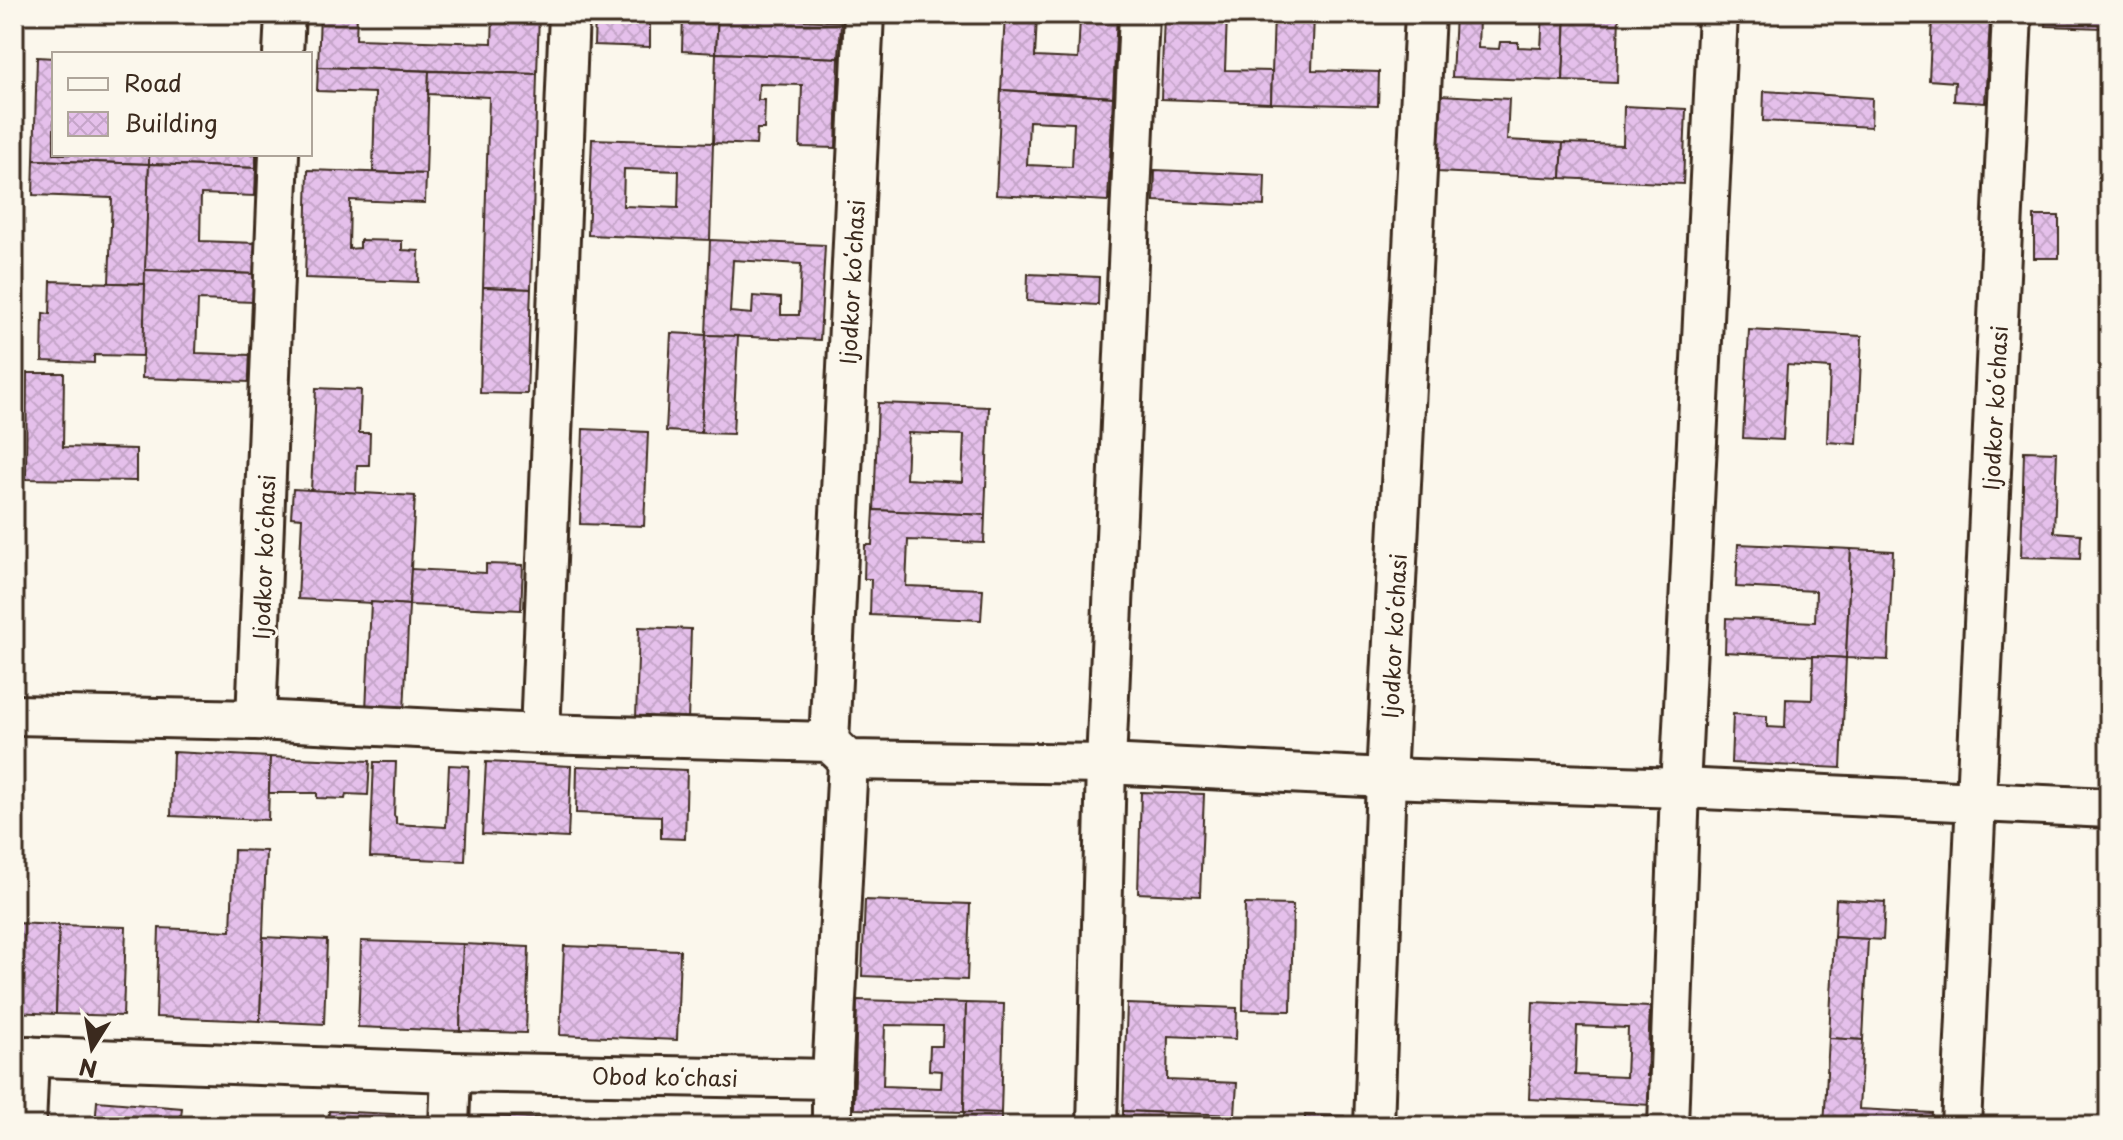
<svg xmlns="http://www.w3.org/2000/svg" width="2123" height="1140" viewBox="0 0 2123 1140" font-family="'Playpen Sans',sans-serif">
  <defs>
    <pattern id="building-cross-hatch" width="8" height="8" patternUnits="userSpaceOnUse" patternTransform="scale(2)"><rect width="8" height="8" fill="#e5c0eb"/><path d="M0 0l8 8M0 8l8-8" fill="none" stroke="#c5a5c9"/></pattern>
  </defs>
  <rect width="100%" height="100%" fill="#fbf7ec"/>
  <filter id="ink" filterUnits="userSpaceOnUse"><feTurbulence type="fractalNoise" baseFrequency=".0125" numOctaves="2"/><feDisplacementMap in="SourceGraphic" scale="16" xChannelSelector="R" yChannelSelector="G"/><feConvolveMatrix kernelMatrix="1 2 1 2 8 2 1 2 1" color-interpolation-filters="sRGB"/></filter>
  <g filter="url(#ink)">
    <g fill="url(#building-cross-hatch)" stroke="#3b2a1e" stroke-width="2" fill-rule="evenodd">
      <path d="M320,14H357L356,39L492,43L493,14H539L537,74L318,67Z"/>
      <path d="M595,14H625L624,17L650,18V47L594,45Z"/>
      <path d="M683,14H718L716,53L682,51Z"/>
      <path d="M718,14H757V18L841,22L839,58L716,53Z"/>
      <path d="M1005,14H1117L1113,97L1001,90ZM1037,16L1080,18L1078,59L1035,57Z"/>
      <path d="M1164,14H1227L1225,70L1272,71L1271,103L1161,99Z"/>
      <path d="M1274,14H1314L1312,70L1379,72L1378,106L1271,103Z"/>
      <path d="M1455,14H1489V19H1479L1478,48L1499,49L1500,42H1518V47L1541,48L1543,14H1566L1563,81L1452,77Z"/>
      <path d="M1566,14H1619L1617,83L1563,81Z"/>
      <path d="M1880,14H1991L1990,21Z"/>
      <path d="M2047,14H2103V28L2046,26Z"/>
      <path d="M1932,18L1990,21L1985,103L1954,101L1955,82L1929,80Z"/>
      <path d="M716,53L839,58L836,148L800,147L802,85L759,84L758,100H765L764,129H757L756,145L713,143Z"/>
      <path d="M37,57L54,58V154H149V164L34,160Z"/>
      <path d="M318,67L429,71L426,174L373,172L375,93L317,91Z"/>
      <path d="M429,71L537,74L531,289L483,287L489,97L428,94Z"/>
      <path d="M1001,90L1113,97L1108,201L996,195ZM1029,121L1074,123L1072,167L1027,165Z"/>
      <path d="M1764,91L1872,98L1871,127L1763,121Z"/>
      <path d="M1441,95L1509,99L1507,140L1563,143L1561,178L1437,172Z"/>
      <path d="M1624,106L1686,109L1683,184L1561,178L1563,143L1623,145Z"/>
      <path d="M592,139L713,143L710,240L588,235ZM624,169L679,171L678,208L623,206Z"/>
      <path d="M149,154H256V168L149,164Z"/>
      <path d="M34,160L149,164L145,284L109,283L112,198L33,195Z"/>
      <path d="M149,164L256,168L255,196L201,194L200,241L256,243L255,274L145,270Z"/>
      <path d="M308,170L426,174L425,203L350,200L349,249L360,248V240L402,241V250L419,251L418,282L305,278Z"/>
      <path d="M1155,170L1265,175L1264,206L1154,201Z"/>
      <rect x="2034" y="216" width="25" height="42"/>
      <path d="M710,240L825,245L820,340L706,335ZM733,260L801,264L799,315H781V298L753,296L752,314L730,312Z"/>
      <path d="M145,270L255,274L254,302L198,300L196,353L251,355L250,382L142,378Z"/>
      <path d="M1028,274L1099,277L1098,305L1027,301Z"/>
      <path d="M51,281L145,284L143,356L94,355V363L42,361L43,313L50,314Z"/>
      <path d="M483,287L531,289L527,394L480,393Z"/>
      <path d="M1749,330L1862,336L1857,444L1827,442L1830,368L1787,365L1783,440L1743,438Z"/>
      <path d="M671,333L706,335L701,433L666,431Z"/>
      <path d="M706,335L738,336L733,434L701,433Z"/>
      <path d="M27,373H64L63,447L136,449V481L26,479Z"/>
      <path d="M316,388L361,390L359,433H370L369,465H357L356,493L311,491Z"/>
      <path d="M878,403L989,407L985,515L874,510ZM908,433L964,435L962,482L906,479Z"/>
      <path d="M583,429L648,432L644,526L580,524Z"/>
      <path d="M2024,451L2057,452L2054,532L2081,534L2080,559L2021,557Z"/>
      <path d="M293,489L415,496L409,605L298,599L302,518L291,517Z"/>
      <path d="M874,510L985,515L984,543L908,540L906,586L983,589L981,620L870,615L871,579H864L865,545H872Z"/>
      <path d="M1738,544L1851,549L1846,658L1725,652L1726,618L1815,622L1816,591L1736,587Z"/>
      <path d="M1851,549L1893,551L1888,660L1846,658Z"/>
      <path d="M486,564L523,565L521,610L409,605L411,569L486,573Z"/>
      <path d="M371,602L409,605L404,712L366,710Z"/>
      <path d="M639,627L691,629L688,721L636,719Z"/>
      <path d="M1813,656L1846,658L1841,768L1731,763L1733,714L1767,716V727L1785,728L1786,699L1812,700Z"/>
      <path d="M173,752L270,757L268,820L171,816Z"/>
      <path d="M270,757L370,761L368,795L346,794L345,799L317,798V793H269Z"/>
      <path d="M374,762H396L394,816L396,817V824L446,827L449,765L469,766L465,861L370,857Z"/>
      <path d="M486,762L571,766L568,838L482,834Z"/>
      <path d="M577,766L687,770L685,839L661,838V816L576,813Z"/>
      <path d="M1141,792L1204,794L1200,896L1138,893Z"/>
      <path d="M234,850L266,851L260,1021L156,1017L159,928L231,931Z"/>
      <path d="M1836,899L1885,902L1883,940L1834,937Z"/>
      <path d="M865,900L970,904L967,980L862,976Z"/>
      <path d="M1245,904L1293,905L1291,1011L1243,1010Z"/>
      <path d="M14,923L59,925L56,1014L14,1012Z"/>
      <path d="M59,925L126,927L123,1016L56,1014Z"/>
      <path d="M263,937L327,940L324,1024L260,1021Z"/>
      <path d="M1834,937L1868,939L1863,1040L1829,1038Z"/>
      <path d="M361,941L463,944L460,1031L358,1027Z"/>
      <path d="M463,944L529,947L526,1033L460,1031Z"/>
      <path d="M564,946L680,950L677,1040L560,1035Z"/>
      <path d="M857,1000L966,1003L964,1112L854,1109ZM885,1025L943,1026L942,1046H930L929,1070L942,1071L941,1088L883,1086Z"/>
      <path d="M1533,1002L1650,1007L1647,1076H1653L1652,1105L1529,1099ZM1577,1026L1628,1028L1626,1077L1575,1075Z"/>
      <path d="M966,1003L1004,1004L1001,1113L964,1112Z"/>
      <path d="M1127,1004L1237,1008L1236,1039L1168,1036L1167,1080L1237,1083L1235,1115L1123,1111Z"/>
      <path d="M1829,1038L1863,1040L1859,1109L1932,1113L1931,1126H1824Z"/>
      <path d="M97,1101L182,1108L180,1126H95Z"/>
      <path d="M329,1111L414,1115L413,1126H328Z"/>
      <path d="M1123,1111L1165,1113V1126H1123Z"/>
      <path d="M964,1112L1001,1113V1126H963Z"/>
      <path d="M1305,1115L1344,1116V1126H1305Z"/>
      <path d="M481,1116L568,1119V1126H481Z"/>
    </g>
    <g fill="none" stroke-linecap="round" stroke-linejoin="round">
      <g stroke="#3b2a1e" stroke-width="44">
        <g id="minor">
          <path d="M283,54L285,14"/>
          <path d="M14,715L256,720L540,734L829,742L848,760L1106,764L1386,778L1680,788L2109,808"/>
          <path d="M256,720L279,154"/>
          <path d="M540,734L569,14"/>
          <path d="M829,742L864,14"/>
          <path d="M14,1056L451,1072L832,1079V1126"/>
          <path d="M832,1079L848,760"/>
          <path d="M26,1126L29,1056"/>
          <path d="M449,1126L451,1072"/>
          <path d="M1097,1126L1106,764L1139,14"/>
          <path d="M1374,1126L1386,778L1425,14"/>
          <path d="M1668,1126L1680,788L1718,14"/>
          <path d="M1961,1126L2012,14"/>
        </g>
      </g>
      <use href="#minor" stroke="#fbf7ec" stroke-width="38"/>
    </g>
  </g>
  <g text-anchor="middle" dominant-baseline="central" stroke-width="6" stroke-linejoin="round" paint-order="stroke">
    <g font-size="22" fill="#3b2a1e" stroke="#fbf7ec">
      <text transform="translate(851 282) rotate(-87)">Ijodkor koʻchasi</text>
      <text transform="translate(1994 408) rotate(-87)">Ijodkor koʻchasi</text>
      <text transform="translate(263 557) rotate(-88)">Ijodkor koʻchasi</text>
      <text transform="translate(1393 636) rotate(-87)">Ijodkor koʻchasi</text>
      <text transform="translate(665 1076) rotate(1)">Obod koʻchasi</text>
    </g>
  </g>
  <rect width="2123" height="1140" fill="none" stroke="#fbf7ec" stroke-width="48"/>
  <rect x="24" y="24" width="2075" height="1092" fill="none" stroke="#3b2a1e" stroke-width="3" filter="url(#ink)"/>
  <rect x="52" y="52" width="260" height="104" fill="#fbf7ec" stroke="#aea59a" stroke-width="2"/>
  <rect x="68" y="78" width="40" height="12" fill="#fbf7ec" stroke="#aea59a" stroke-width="2"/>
  <text x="124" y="92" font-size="24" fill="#3b2a1e">Road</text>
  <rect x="68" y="112" width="40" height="24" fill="url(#building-cross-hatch)" stroke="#aea59a" stroke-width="2"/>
  <text x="124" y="132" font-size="24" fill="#3b2a1e">Building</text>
  <g transform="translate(92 1048) rotate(191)" stroke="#fbf7ec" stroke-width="6" paint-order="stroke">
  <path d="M0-6L14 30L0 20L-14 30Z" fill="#3b2a1e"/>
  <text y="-12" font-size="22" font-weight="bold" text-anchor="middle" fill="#3b2a1e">N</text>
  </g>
</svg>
